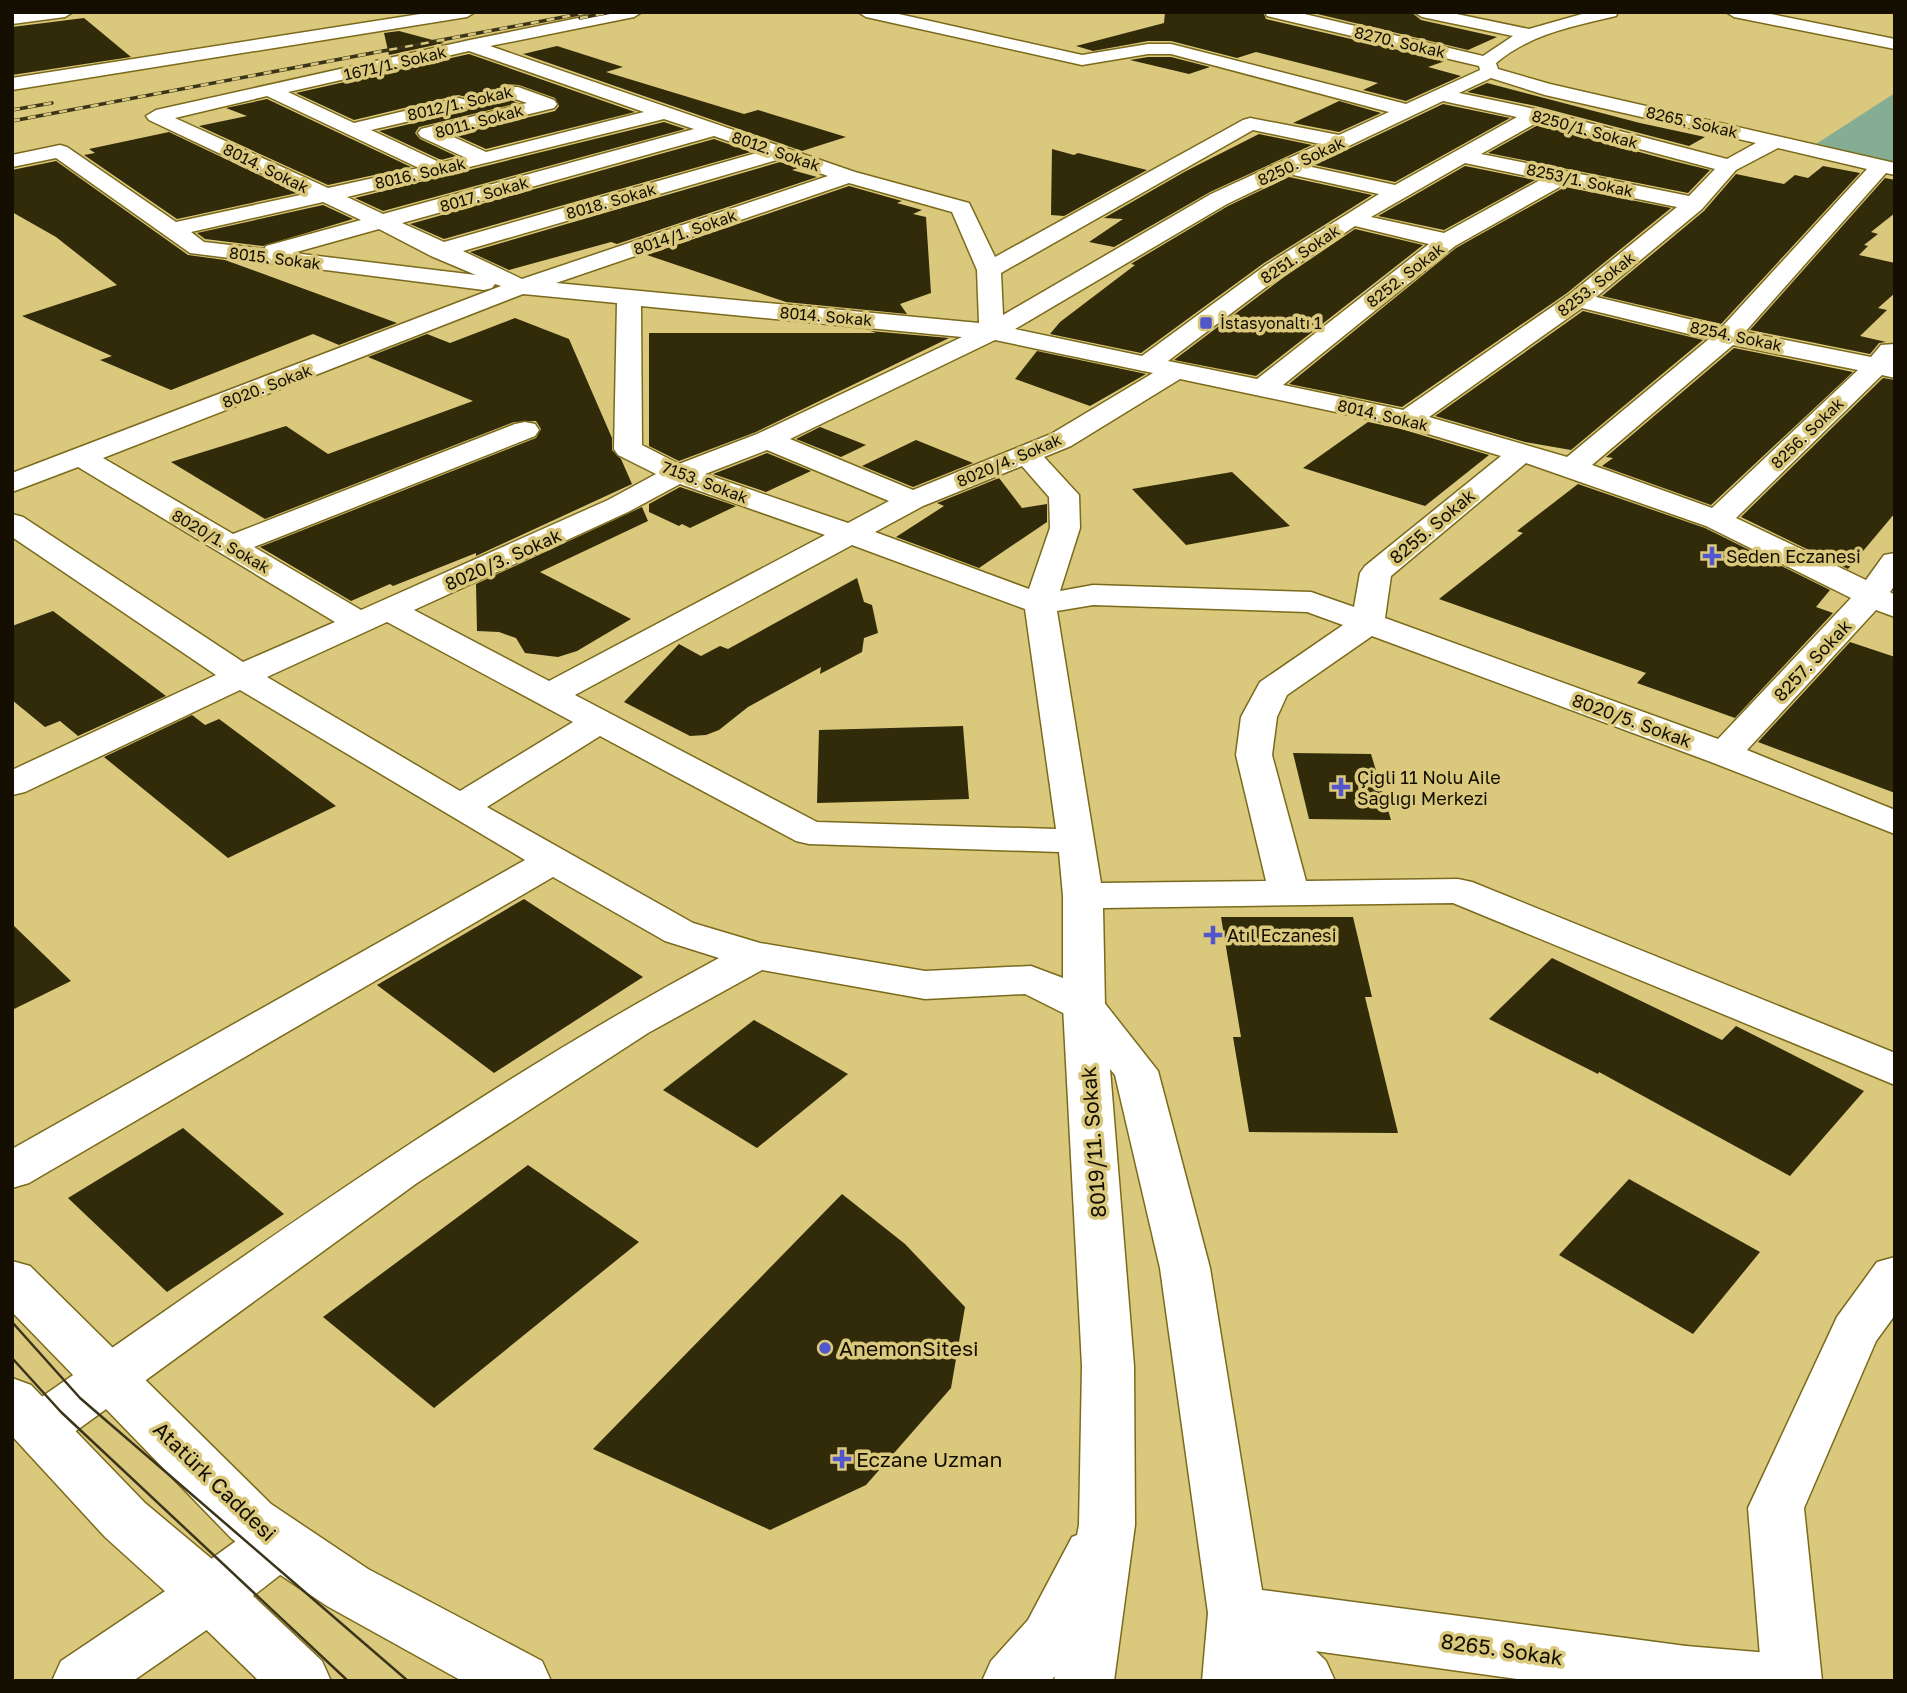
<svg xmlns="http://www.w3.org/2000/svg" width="1907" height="1693" viewBox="0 0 1907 1693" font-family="'Golos Text',sans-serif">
  <rect width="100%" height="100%" fill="#dac87d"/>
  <path fill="#84ad93" d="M1895,93V163L1816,144Z"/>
  <g fill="#322b09">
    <path d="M1165,12H1263L1266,19L1445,61L1428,67L1461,76L1406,101L1363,90L1378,83L1256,52L1237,58L1171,41H1148L1093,51L1076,46L1164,23Z"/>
    <path d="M1309,12H1411L1421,20L1497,37L1468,50Z"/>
    <path d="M84,18L131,57L12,75V27Z"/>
    <path d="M399,31L444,43L389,55L384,33Z"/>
    <path d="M557,46L623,67L606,72L744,114L758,110L846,137L802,151L523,54Z"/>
    <path d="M469,54L635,112L486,149L455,135L555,111L559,106L555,98L519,85L504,84L500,90L502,96L518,103L419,127L415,133L420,139L456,156L441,160L379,131L467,111L472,104L467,97L458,95L354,120L296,93Z"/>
    <path d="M1148,57H1171L1210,67L1189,74L1130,60Z"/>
    <path d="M1487,83L1640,123L1705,137L1689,146L1536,106L1467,92Z"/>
    <path d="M267,99L411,167L328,185L199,126L247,116L226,108Z"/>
    <path d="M1339,101L1381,113L1339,132L1293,123Z"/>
    <path d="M1443,104L1510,118L1395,182L1315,165Z"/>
    <path d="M664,122L685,129L383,211L355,198Z"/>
    <path d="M1538,125L1669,160L1710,170L1688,193L1488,153Z"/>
    <path d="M169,132L297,193L177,219L84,155L95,153L89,149Z"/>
    <path d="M1259,134L1312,145L1210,192L1114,247L1089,242L1123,219L1104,218L1186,171Z"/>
    <path d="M714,139L751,152L444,239L410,224Z"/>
    <path d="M1052,149L1074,155L1078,153L1147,170L1064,216L1051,215Z"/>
    <path d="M56,161L188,255L225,260L397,323L339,345L313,334L171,390L100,360L112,356L22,316L117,285L56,237L12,212V170Z"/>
    <path d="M780,162L798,168L792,170L817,177L617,244L611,242L509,270L470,252Z"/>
    <path d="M1465,166L1535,180L1444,230L1378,216Z"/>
    <path d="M1823,166L1860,173L1721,324L1602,296L1704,211L1736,174L1784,184L1795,175L1808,178Z"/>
    <path d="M1289,177L1372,195L1264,263L1141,353L1050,334L1060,322L1135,265L1131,264L1134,262L1228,206Z"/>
    <path d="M1885,178L1895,180V213L1871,232L1878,234L1864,245L1868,246L1859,255L1895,263V293L1878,308L1887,310L1860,336L1886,342L1879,343L1870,354L1750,330Z"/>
    <path d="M849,186L902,201L897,203L922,210L913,214L926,217L931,293L900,304L907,314L786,302L647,255Z"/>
    <path d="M1565,187L1671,208L1567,293L1402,407L1289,384L1456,248Z"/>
    <path d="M323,205L353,219L263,246L205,239L197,233Z"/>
    <path d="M1355,229L1423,245L1256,376L1174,360L1284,277Z"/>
    <path d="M1583,311L1703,340L1571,450L1525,442L1435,416Z"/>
    <path d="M515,318L569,339L612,438V450L621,459L632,484L476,556V553L393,586L390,584L351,601L260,547L536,438L541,429L536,421L514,422L265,519L171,462L286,426L328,454L473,401L368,357L427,334L450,343Z"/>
    <path d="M870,331L949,338L756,432L679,461L649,446V333H876Z"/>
    <path d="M1734,348L1853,372L1711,505L1602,466L1613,458L1606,457Z"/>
    <path d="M1037,351L1146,374L1090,406L1015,379Z"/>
    <path d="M1883,378L1895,380V513L1848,569L1741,517Z"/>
    <path d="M1368,422L1401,429L1489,455L1425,506L1303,468Z"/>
    <path d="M820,427L866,445L841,457L796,439Z"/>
    <path d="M916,440L973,463L913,487L862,466Z"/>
    <path d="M767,453L811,471L766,492L713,474Z"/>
    <path d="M1232,472L1290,526L1186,545L1132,489Z"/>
    <path d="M999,478L1022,508L1047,504V522L979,568L896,537L944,506L937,503Z"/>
    <path d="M1578,484L1705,528L1830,590L1816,607L1833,613L1735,718L1637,683L1646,673L1439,599L1523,533L1517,531Z"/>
    <path d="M680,487L736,506L690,528L682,524L679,526L649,512V504Z"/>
    <path d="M642,507L648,521L540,572L631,619L577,651L558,657L525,653L516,638L499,632L477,631L476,584Z"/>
    <path d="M857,578L864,602L872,605L878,633L864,638L862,652L820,674L821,667L748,707L719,730L706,735L690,736L624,702L679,644L701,656L720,646L728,649Z"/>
    <path d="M53,611L166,696L78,736L60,721L45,727L12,700V626Z"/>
    <path d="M1850,642L1895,657V793L1758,742Z"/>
    <path d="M192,715L205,725L219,719L336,806L228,858L104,757Z"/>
    <path d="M963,726L969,799L817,803L819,730Z"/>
    <path d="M1293,753L1371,754L1391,820L1309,819Z"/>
    <path d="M524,899L643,977L494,1073L377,985Z"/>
    <path d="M1221,917H1353L1372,997H1365L1398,1133L1249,1132L1233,1037H1241Z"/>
    <path d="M12,924L71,981L12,1010Z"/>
    <path d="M1552,958L1722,1040L1736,1026L1864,1091L1790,1176L1599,1072L1598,1074L1489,1019Z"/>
    <path d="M754,1020L848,1074L757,1148L663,1090Z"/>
    <path d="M183,1128L284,1214L167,1292L68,1198Z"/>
    <path d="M528,1165L639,1242L434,1408L323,1317Z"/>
    <path d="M1629,1179L1760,1252L1693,1334L1559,1255Z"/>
    <path d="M842,1194L905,1244L965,1307L951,1388L866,1485L770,1530L593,1449Z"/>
  </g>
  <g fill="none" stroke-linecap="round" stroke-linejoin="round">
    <g stroke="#7b6a1b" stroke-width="3">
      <g id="minor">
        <path d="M433,12H475L467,17L12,90V78Z"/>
        <path d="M608,12H642L634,17L490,46L855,172L969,203L995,257L1243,120L1250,118L1339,135L1389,112L1171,54H1148L1082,65L866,17L858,12H890L1082,55L1148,44H1171L1406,104L1480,70L1479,66L1267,16L1265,12H1296L1483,56L1513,36L1422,17L1414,12H1447L1529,29L1589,12H1618L1616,16C1574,26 1530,34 1496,63L1498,69L1550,84L1895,163V175L1886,173L1745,332L1871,357L1881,345L1895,344V378L1882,375L1736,518L1866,580L1884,555L1895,553V585L1890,592L1895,595V617L1876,610L1747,750L1895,810V834L1711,762L1372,636L1287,695L1277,717L1272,755L1306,881L1458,879L1472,882L1895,1053V1085L1453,903L1103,908L1105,1006L1099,1016L1084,1020L1069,1016L1025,994L925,999L762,970L648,1033L417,1183L58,1444L39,1451L20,1444L12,1428L20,1412C249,1253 473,1090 719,958L665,941L553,877L29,1183L12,1188V1149L525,860L240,690L25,792L12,795V770L216,675L12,537V514L23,517L243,662L335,622L78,467L12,492V473L501,286L495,284L492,288L484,290L190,253L56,158L12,167V155L60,145L67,147L176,222L305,194L149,120L146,116L156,110L470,40ZM469,51L644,112L486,152L447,134L554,108L557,104L554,100L518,87H504L502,91L504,95L527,103L421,129L418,133L421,137L464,157L441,163L371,130L466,108L469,104L466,100L459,98L354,123L288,92ZM1491,78L1545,95L1756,143L1727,159L1535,109L1459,93ZM267,96L419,168L328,188L175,118ZM1443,101L1517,117L1395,185L1307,166ZM664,119L694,129L383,214L347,197ZM1538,122L1715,169L1689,196L1481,154ZM1253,130L1320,144L1211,194L1003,315L1001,273ZM714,136L760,152L444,242L402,223ZM1778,148L1867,169L1722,327L1596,297L1702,209L1736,170ZM780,159L828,176L522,279L463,251ZM1465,163L1542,179L1444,233L1371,217ZM1289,174L1379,194L1266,265L1142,356L1015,329L1227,204ZM849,183L952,212L977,270L979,323L556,283ZM1565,184L1677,207L1569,295L1403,410L1283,385L1455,246ZM323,202L361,220L266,246L264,249L204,242L191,232ZM1355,226L1429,244L1257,379L1168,361L1282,275ZM379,229L431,256L476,275L293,253ZM523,294L617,303L614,449L618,455L656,474L608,500L361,610L254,547L535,436L539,430L535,424L525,422L515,424L233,534L103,458ZM641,306L962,337L757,434L679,464L642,445ZM1582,308L1709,339L1567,457L1429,417ZM995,340L1153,373L1051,434L913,490L790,439ZM1733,345L1858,370L1712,508L1592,465ZM1180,379L1402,426L1501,456L1365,566L1360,573L1354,607L1311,592L1093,585L1060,591L1080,528L1079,495L1044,457L1071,446ZM767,450L889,501L848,523L705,474ZM1526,463L1706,526L1851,598L1718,739L1385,618L1391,576ZM1022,466L1049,497L1050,528L1029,589L875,532L923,506ZM680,484L825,535L549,681L414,610L628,512ZM852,545L1025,609L1056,829L817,822L575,695ZM1093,605L1307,612L1343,625L1260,682L1241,717L1236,755L1266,881L1101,883L1057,611ZM387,622L573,722L460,791L267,677ZM600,736L796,841L809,844L1059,852L1063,896V978L1031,966L925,971L760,943L693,923L487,807Z"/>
        <path d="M1895,1257V1315L1876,1341L1804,1508L1822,1681H1762L1748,1508L1837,1317L1877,1262Z"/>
        <path d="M278,1518L298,1525L306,1543L298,1561L231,1613L133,1681H52L61,1661L189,1575L258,1525Z"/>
      </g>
    </g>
    <g stroke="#7b6a1b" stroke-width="3">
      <g id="tertiary">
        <path d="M1726,12H1761L1895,39V49L1734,17Z"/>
        <path d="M1084,992L1099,996L1158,1071L1210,1268L1262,1590L1686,1646L1769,1653L1790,1661L1799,1681H1532L1264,1644L1262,1681H1202L1208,1613L1160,1268L1115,1075L1110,1069L1134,1366L1135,1525L1114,1681H1054L1055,1676L1051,1681H982L991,1661L1028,1620L1072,1537L1077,1535L1079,1525L1082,1366L1063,1006L1069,996Z"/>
        <path d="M12,1261L30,1266L271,1504L368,1569L542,1661L551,1681H462L327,1606L261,1562L231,1538L12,1312Z"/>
        <path d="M12,1378L31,1385L145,1503L231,1575L322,1661L331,1681H259L189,1613L105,1537L12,1436Z"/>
      </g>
    </g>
    <g stroke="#7b6a1b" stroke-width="3">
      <g id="primary">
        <path d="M1237,1586L1258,1594L1326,1661L1335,1681H1264L1216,1632L1208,1613L1216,1594Z"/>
        <path d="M1686,1646L1707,1654L1716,1674L1715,1681H1655L1665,1654Z"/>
      </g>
    </g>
    <g stroke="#7b6a1b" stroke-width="3">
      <path id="trunk" d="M25,12H73L65,17L12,24V14Z"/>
    </g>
    <use href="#minor" fill="#fff" fill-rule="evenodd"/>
    <use href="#tertiary" fill="#fff" fill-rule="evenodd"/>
    <use href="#primary" fill="#fff" fill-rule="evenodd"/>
    <use href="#trunk" fill="#fff" fill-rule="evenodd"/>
    <g stroke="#3b3419" stroke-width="2.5">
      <path d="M12,1322L80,1398L408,1681"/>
      <path d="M12,1358L61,1412L348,1681"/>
    </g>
    <g stroke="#3b3419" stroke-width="3.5">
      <g id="rail">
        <path d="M580,18L611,12"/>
        <path d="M12,110L52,103"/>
        <path d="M12,121L590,12"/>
      </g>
    </g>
    <use href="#rail" stroke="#dac87d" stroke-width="2.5" stroke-dasharray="8" stroke-linecap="butt"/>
  </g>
  <g fill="#5156cc" stroke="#dac87d" stroke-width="2.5">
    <rect x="1199" y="316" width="14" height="14" rx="3.5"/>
    <path d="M1708.5 545.5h7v7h7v7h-7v7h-7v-7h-7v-7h7z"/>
    <path d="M1337.5 776.5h7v7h7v7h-7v7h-7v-7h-7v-7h7z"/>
    <path d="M1209.5 924.5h7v7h7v7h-7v7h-7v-7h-7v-7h7z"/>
    <circle cx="825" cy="1348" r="7"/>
    <path d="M838.5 1448.5h7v7h7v7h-7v7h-7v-7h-7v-7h7z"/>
  </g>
  <g text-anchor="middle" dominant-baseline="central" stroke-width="7" stroke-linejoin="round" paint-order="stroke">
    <g font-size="16" fill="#140f00" stroke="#dac87d">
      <text transform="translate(1400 42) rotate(13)">8270. Sokak</text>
      <text transform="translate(395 63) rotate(-13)">1671/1. Sokak</text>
      <text transform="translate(460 103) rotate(-13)">8012/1. Sokak</text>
      <text transform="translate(479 121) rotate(-15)">8011. Sokak</text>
      <text transform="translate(1692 122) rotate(13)">8265. Sokak</text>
      <text transform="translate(1585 129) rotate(15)">8250/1. Sokak</text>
      <text transform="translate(776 151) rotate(19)">8012. Sokak</text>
      <text transform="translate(1301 161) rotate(-25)">8250. Sokak</text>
      <text transform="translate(266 168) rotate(26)">8014. Sokak</text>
      <text transform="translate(420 173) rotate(-13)">8016. Sokak</text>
      <text transform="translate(1580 180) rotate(12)">8253/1. Sokak</text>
      <text transform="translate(484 194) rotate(-16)">8017. Sokak</text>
      <text transform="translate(611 201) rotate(-16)">8018. Sokak</text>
      <text transform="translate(685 232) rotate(-19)">8014/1. Sokak</text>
      <text transform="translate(1300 254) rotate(-34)">8251. Sokak</text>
      <text transform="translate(275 258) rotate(7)">8015. Sokak</text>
      <text transform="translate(1405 275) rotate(-38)">8252. Sokak</text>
      <text transform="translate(1596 284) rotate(-38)">8253. Sokak</text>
      <text transform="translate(826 316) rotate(5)">8014. Sokak</text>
      <text transform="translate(1736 336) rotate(12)">8254. Sokak</text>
      <text transform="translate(267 386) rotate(-21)">8020. Sokak</text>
      <text transform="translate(1383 415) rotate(13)">8014. Sokak</text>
      <text transform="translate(1807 433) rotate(-44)">8256. Sokak</text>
      <text transform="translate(1009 460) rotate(-23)">8020/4. Sokak</text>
      <text transform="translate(705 482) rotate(21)">7153. Sokak</text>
      <text transform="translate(221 541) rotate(30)">8020/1. Sokak</text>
    </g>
    <g font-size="16" fill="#140f00" stroke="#dac87d" text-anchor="start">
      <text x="1220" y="323">İstasyonaltı 1</text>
    </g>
    <g font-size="18" fill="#140f00" stroke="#dac87d">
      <text transform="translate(1432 526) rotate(-40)">8255. Sokak</text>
      <text transform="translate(503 559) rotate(-24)">8020/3. Sokak</text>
      <text transform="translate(1812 660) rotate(-47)">8257. Sokak</text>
      <text transform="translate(1632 720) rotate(20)">8020/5. Sokak</text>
    </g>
    <g font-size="18" fill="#140f00" stroke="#dac87d" text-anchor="start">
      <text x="1726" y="556">Seden Eczanesi</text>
      <text x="1357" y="777">Çiğli 11 Nolu Aile<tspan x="1357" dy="21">Sağlığı Merkezi</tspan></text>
      <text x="1227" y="935">Atıl Eczanesi</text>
    </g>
    <g font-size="21" fill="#140f00" stroke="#dac87d">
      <text transform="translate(1093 1142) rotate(-94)">8019/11. Sokak</text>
      <text transform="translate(215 1481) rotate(44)">Atatürk Caddesi</text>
      <text transform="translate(1502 1649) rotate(8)">8265. Sokak</text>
    </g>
    <g font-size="21" fill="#140f00" stroke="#dac87d" text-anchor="start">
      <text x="839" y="1348">AnemonSitesi</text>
      <text x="856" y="1459">Eczane Uzman</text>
    </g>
  </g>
  <rect width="1907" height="1693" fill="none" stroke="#140f00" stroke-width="28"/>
</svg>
